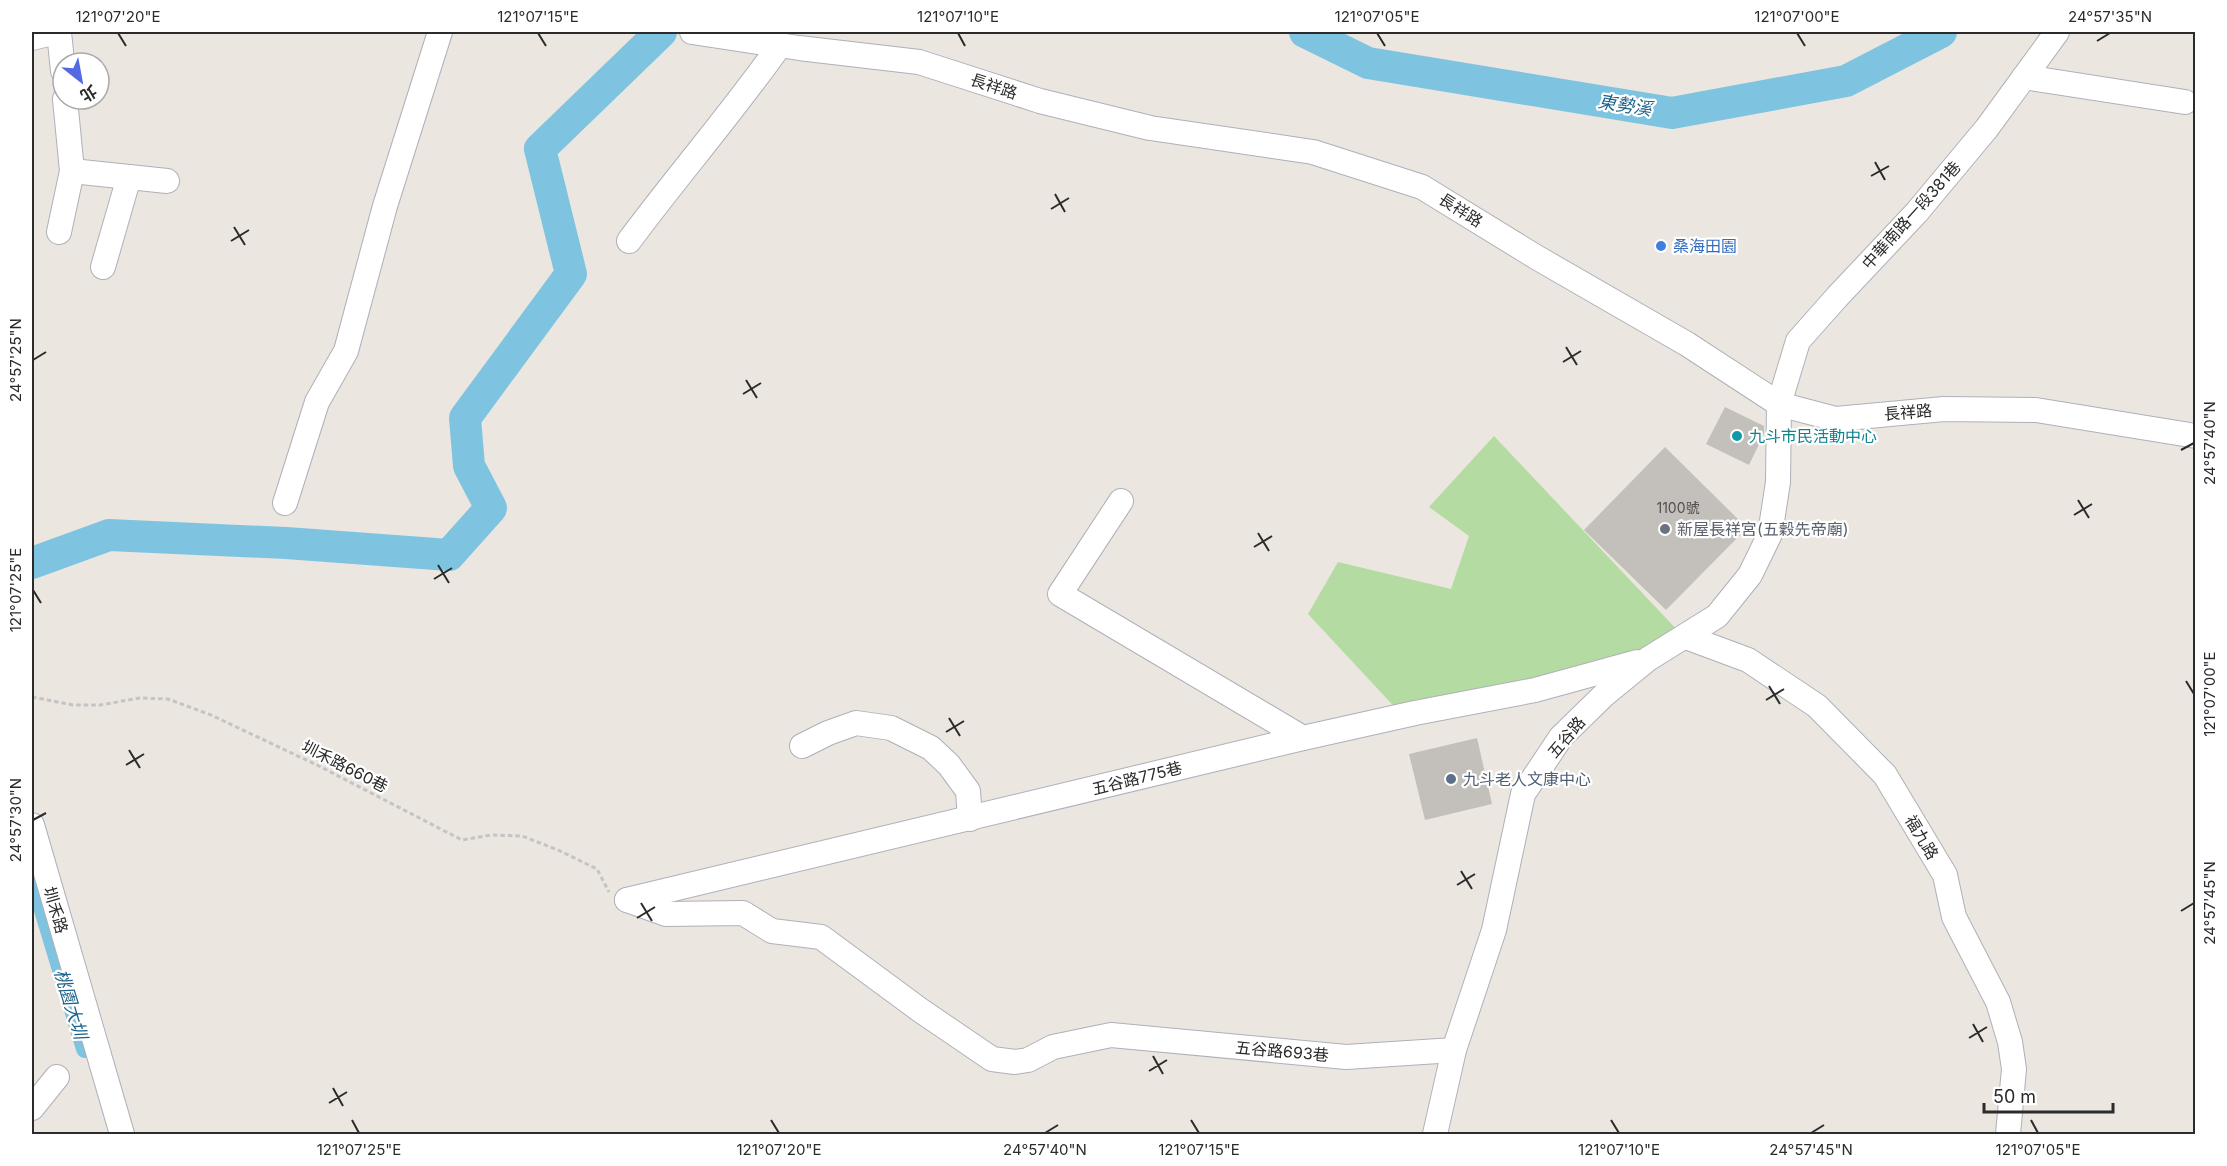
<svg xmlns="http://www.w3.org/2000/svg" width="2227" height="1166" viewBox="0 0 2227 1166" font-family="Inter,'Noto Sans TC',sans-serif">
  <rect width="100%" height="100%" fill="#ebe6df"/>
  <path fill="#b4dba2" d="M1494,436L1681,634L1624,657L1402,715L1308,614L1338,562L1451,589L1469,536L1429,507Z"/>
  <g fill="none" stroke-linecap="round" stroke-linejoin="round">
    <path stroke="#7ec4e0" stroke-width="18" d="M32,874L85,1049"/>
    <g stroke="#7ec4e0" stroke-width="32">
      <path d="M1305,32L1368,63L1672,113L1846,81L1941,32"/>
      <path d="M32,563L109,535L286,543L449,555L491,508L469,466L465,418L571,274L540,149L661,32"/>
    </g>
  </g>
  <g fill="#c3c0bb">
    <path d="M1725,407L1764,426V434L1749,465L1706,444Z"/>
    <path d="M1665,447L1747,528L1666,610L1584,530Z"/>
    <path d="M1477,738L1492,804L1425,820L1409,754Z"/>
  </g>
  <g fill="none" stroke-linecap="round" stroke-linejoin="round">
    <g stroke="#afb0b9" stroke-width="26">
      <g id="minor">
        <path d="M59,32L63,71"/>
        <path d="M692,32L799,48L919,62L1040,101L1150,128L1313,152L1422,187L1536,257L1687,344L1779,404L1836,419L1944,409L2036,410L2196,436"/>
        <path d="M32,38L56,32"/>
        <path d="M2024,77L2185,102"/>
        <path d="M72,171L167,181"/>
        <path d="M59,232L72,171L65,99"/>
        <path d="M629,241C678,175 732,113 780,45"/>
        <path d="M103,267L129,177"/>
        <path d="M1121,501L1060,594L1303,738"/>
        <path d="M285,503L317,402L346,351L385,206L440,32"/>
        <path d="M1686,637L1748,660L1817,706L1885,775L1945,875L1954,917L1998,1002L2010,1042L2014,1069L2008,1134"/>
        <path d="M802,746L828,733L856,723L891,728L931,748L949,765L968,791L970,819"/>
        <path d="M32,825L122,1134"/>
        <path d="M627,900L1303,738L1415,713L1535,690L1637,662"/>
        <path d="M627,900L666,914L743,913L772,931L821,937L920,1010L992,1059L1015,1062L1028,1060L1053,1047L1111,1035L1346,1057L1454,1050"/>
        <path d="M32,1108L57,1077"/>
        <path d="M1435,1134L1454,1050L1494,930L1523,794L1561,737L1604,695L1648,659L1717,616L1750,575L1770,534L1778,482L1779,404L1798,341L1837,297L1917,212L1987,128L2057,32"/>
      </g>
    </g>
    <path stroke="#c4c4c4" stroke-width="3" stroke-dasharray="4.5 3" stroke-linecap="butt" d="M32,697L73,705H100L140,698L168,699L211,715L319,766L462,840L492,835L522,836L558,850L597,869L609,892"/>
    <use href="#minor" stroke="#fff" stroke-width="24"/>
  </g>
  <path fill="none" stroke="#2b2b2b" stroke-width="2" d="M118,33L126,46M538,33L546,46M958,33L965,46M1377,33L1385,46M1797,33L1805,46M2097,41L2110,33M1875,162L1885,180M1871,176L1889,166M1055,194L1065,212M1051,209L1069,198M234,227L245,245M231,241L249,230M1566,347L1577,365M33,360L46,352M1563,362L1581,351M746,380L757,398M743,394L761,383M2181,450L2194,443M2078,500L2089,518M2074,515L2092,504M1258,533L1269,551M1254,547L1272,536M438,565L449,583M434,579L452,568M33,590L41,603M2186,681L2194,694M1769,686L1780,704M1766,700L1784,689M949,718L960,736M946,732L964,721M129,750L140,768M126,765L144,754M33,820L46,813M1461,871L1472,889M1457,885L1475,874M641,903L652,921M2181,911L2194,903M637,918L655,907M1973,1024L1983,1042M1969,1038L1987,1027M1153,1056L1163,1074M1149,1071L1167,1060M333,1088L343,1106M329,1103L347,1092M352,1120L359,1133M771,1120L779,1133M1191,1120L1199,1133M1611,1120L1619,1133M2031,1120L2038,1133M1045,1133L1058,1125M1811,1133L1824,1125"/>
  <circle fill="#3f7fe0" stroke="#fff" stroke-width="2" cx="1661" cy="246" r="6"/>
  <circle fill="#0f9aa8" stroke="#fff" stroke-width="2" cx="1737" cy="436" r="6"/>
  <circle fill="#6b7280" stroke="#fff" stroke-width="2" cx="1665" cy="529" r="6"/>
  <circle fill="#5c6f8a" stroke="#fff" stroke-width="2" cx="1451" cy="779" r="6"/>
  <g text-anchor="middle" dominant-baseline="central" stroke-width="4.5" stroke-linejoin="round" paint-order="stroke">
    <g font-size="14" fill="#51504f">
      <text x="1678" y="507">1100號</text>
    </g>
    <g font-size="16" fill="#2b2b2b" stroke="#fff">
      <text transform="translate(994 86) rotate(18)">長祥路</text>
      <text transform="translate(1461 210) rotate(32)">長祥路</text>
      <text transform="translate(1911 215) rotate(-48)">中華南路一段381巷</text>
      <text transform="translate(1908 412) rotate(-5)">長祥路</text>
      <text transform="translate(1566 737) rotate(-50)">五谷路</text>
      <text transform="translate(345 766) rotate(27)">圳禾路660巷</text>
      <text transform="translate(1137 778) rotate(-14)">五谷路775巷</text>
      <text transform="translate(1922 837) rotate(59)">福九路</text>
      <text transform="translate(56 910) rotate(74)">圳禾路</text>
      <text transform="translate(1282 1051) rotate(5)">五谷路693巷</text>
    </g>
    <g font-size="16" fill="#366cbe" stroke="#fff" text-anchor="start">
      <text x="1673" y="246">桑海田園</text>
    </g>
    <g font-size="16" fill="#0d838f" stroke="#fff" text-anchor="start">
      <text x="1749" y="436">九斗市民活動中心</text>
    </g>
    <g font-size="16" fill="#5b616d" stroke="#fff" text-anchor="start">
      <text x="1677" y="529">新屋長祥宮(五穀先帝廟)</text>
    </g>
    <g font-size="16" fill="#4e5e75" stroke="#fff" text-anchor="start">
      <text x="1463" y="779">九斗老人文康中心</text>
    </g>
    <g font-size="18" font-style="italic" fill="#1e638b" stroke="#fff">
      <text transform="translate(1625 105) rotate(9)">東勢溪</text>
      <text transform="translate(71 1004) rotate(73)">桃園大圳</text>
    </g>
  </g>
  <rect width="2227" height="1166" fill="none" stroke="#ffffff" stroke-width="66"/>
  <g transform="translate(81 81) rotate(149)"><circle r="28" fill="#ffffff" stroke="#aaaaaa" stroke-width="1.5"/>
  <path d="M0-4.5L10 22L0 15L-10 22Z" fill="#536ae4"/>
  <text y="-9" font-size="16" font-weight="bold" text-anchor="middle" fill="#2b2b2b">北</text>
  </g>
  <path d="M1984 1103v9h129v-9" fill="none" stroke="#2b2b2b" stroke-width="3"/>
  <text x="1993" y="1103" font-size="18" fill="#2b2b2b" stroke="#ffffff" stroke-width="4.5" paint-order="stroke">50 m</text>
  <rect x="33" y="33" width="2161" height="1100" fill="none" stroke="#2b2b2b" stroke-width="2"/>
  <g font-size="15" text-anchor="middle" fill="#2b2b2b">
    <text x="118" y="22">121°07'20"E</text>
    <text x="538" y="22">121°07'15"E</text>
    <text x="958" y="22">121°07'10"E</text>
    <text x="1377" y="22">121°07'05"E</text>
    <text x="1797" y="22">121°07'00"E</text>
    <text x="2110" y="22">24°57'35"N</text>
    <text transform="translate(16 360) rotate(-90)" y="5">24°57'25"N</text>
    <text transform="translate(2210 443) rotate(-90)" y="5">24°57'40"N</text>
    <text transform="translate(16 590) rotate(-90)" y="5">121°07'25"E</text>
    <text transform="translate(2210 694) rotate(-90)" y="5">121°07'00"E</text>
    <text transform="translate(16 820) rotate(-90)" y="5">24°57'30"N</text>
    <text transform="translate(2210 903) rotate(-90)" y="5">24°57'45"N</text>
    <text x="359" y="1155">121°07'25"E</text>
    <text x="779" y="1155">121°07'20"E</text>
    <text x="1045" y="1155">24°57'40"N</text>
    <text x="1199" y="1155">121°07'15"E</text>
    <text x="1619" y="1155">121°07'10"E</text>
    <text x="1811" y="1155">24°57'45"N</text>
    <text x="2038" y="1155">121°07'05"E</text>
  </g>
</svg>
